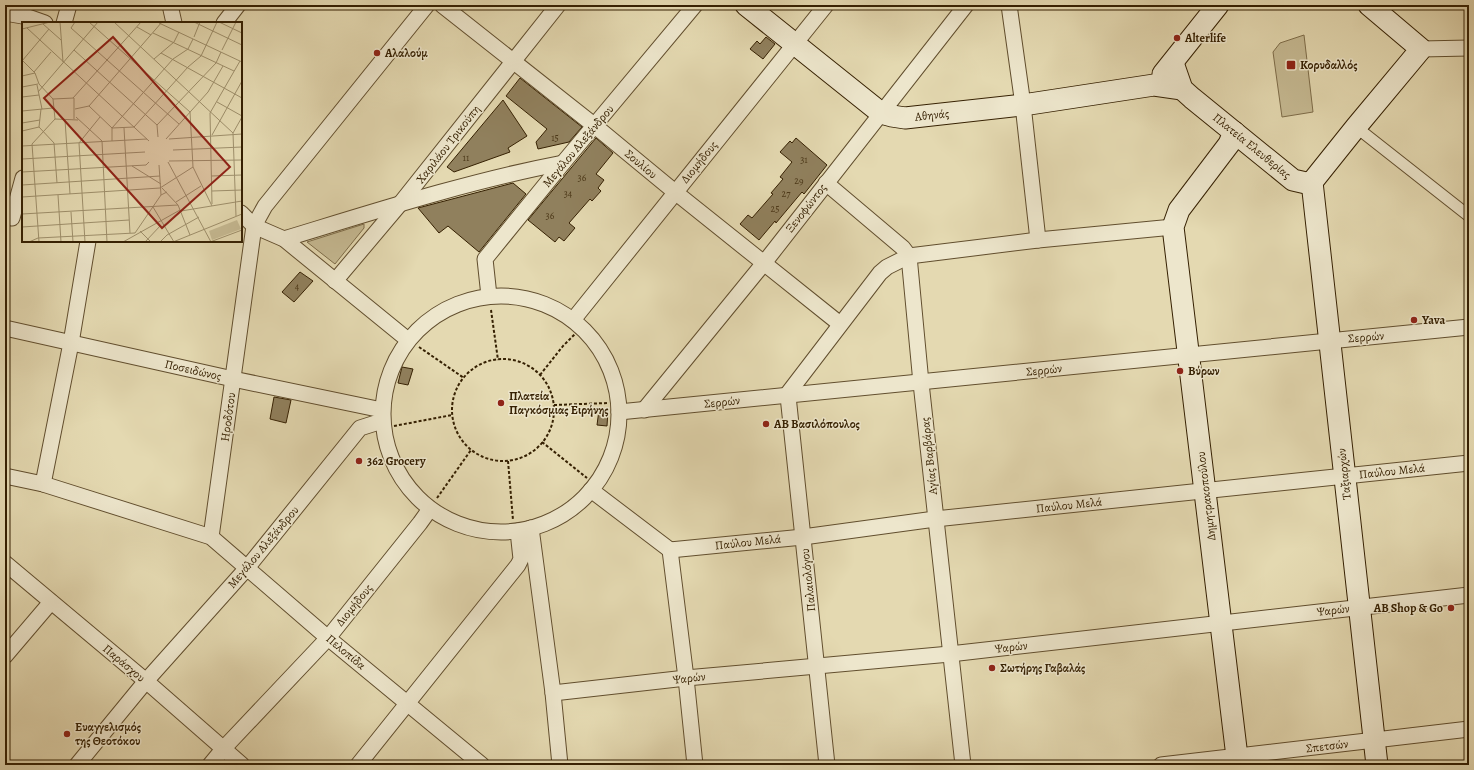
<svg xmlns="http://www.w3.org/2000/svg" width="1474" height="770" viewBox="0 0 1474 770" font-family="Alegreya,serif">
  <rect width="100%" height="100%" fill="#e4d9b1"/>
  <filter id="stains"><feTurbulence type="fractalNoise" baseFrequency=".005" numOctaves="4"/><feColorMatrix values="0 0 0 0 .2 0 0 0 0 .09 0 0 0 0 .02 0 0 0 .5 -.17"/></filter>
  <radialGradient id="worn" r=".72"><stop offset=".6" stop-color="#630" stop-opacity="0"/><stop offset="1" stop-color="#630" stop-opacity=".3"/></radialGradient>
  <g fill="#c6ba93" stroke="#7e6d4a">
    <path d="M1304,35L1313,112L1282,117L1273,52L1280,43Z"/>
    <path d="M364,224V228L335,264L307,242Z"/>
  </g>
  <g fill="#90805d" stroke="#352002">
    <path d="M766,37L775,44L763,59L750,49L757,41L760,44Z"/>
    <path d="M520,78L582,127L569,142L538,149L536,142L547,129L506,96Z"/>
    <path d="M503,100L527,136L508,148L510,152L454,172L447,167Z"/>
    <path d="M596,138L613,153L596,174L604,180L598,188L601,191L592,201L590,199L569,223L575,228L564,241L559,237L555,242L528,220Z"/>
    <path d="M796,138L827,165L804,194L802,192L776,223L775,221L759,240L740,224L748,215L752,218L773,194L771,193L783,179L780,177L792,162L780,152L790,141L792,143Z"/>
    <path d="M513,183L526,194L479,252L448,226L439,233L418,208Z"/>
    <path d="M300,272L313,281L294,302L282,292Z"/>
    <path d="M402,367L413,369L408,385L398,383Z"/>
    <path d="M274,397L291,400L286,423L270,419Z"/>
    <path d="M599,410H608L607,426L597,425Z"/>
  </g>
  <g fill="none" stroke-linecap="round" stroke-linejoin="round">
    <g stroke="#614e2e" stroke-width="13">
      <path id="pedestrian" d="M1356,127L1469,216"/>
    </g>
    <g stroke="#614e2e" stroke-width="17">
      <g id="minor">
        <path d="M170,5L174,23"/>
        <path d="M442,5L595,126L675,192L840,324"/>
        <path d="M1009,5L1023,105L1038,240"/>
        <path d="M5,13L28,17L45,23"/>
        <path d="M64,23L69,5"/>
        <path d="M224,23L238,5"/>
        <path d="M1421,49L1469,48"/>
        <path d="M826,183L903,248L909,256L921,383L963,765"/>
        <path d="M241,213L254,226L284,239L408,340"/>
        <path d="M12,218L23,178"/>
        <path d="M284,239C376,211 469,181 563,163"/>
        <path d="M335,281L400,204L558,5"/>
        <circle cx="501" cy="414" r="118"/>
        <path d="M489,296L485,259L563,163L695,5"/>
        <path d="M573,320L826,5"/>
        <path d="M5,328L233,379L382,410"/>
        <path d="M644,410L764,263L966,5"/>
        <path d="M619,412L1469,327"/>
        <path d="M5,476L43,484L211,537L328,638L482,765"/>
        <path d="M43,484L71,343L88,241"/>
        <path d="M591,490L670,550"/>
        <path d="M531,528L553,693L560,765"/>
        <path d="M211,537L254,226L265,206L427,5"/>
        <path d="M670,550L803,537L935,519L1469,463"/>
        <path d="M670,550L686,678L695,765"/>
        <path d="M5,563L146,681L242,765"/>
        <path d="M5,656L51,602"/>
        <path d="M553,693L686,678L950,654L1469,595"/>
        <path d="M77,765L146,681L247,568L360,428L382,421"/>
        <path d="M210,765L224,748L328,638L420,523L430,509"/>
        <path d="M358,765L518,565L521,559L518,531"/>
        <path d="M827,765L788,396L789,392L880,273L887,267L909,256L1038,240L1173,227"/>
        <path d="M1161,765L1469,729"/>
      </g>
    </g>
    <g stroke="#352002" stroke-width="23">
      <g id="secondary">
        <path d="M746,5L881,113L892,116L905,118L1023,105L1154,85L1182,89"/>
        <path d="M1173,63L1182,89L1192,98L1293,180L1306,183L1312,182L1356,127L1421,49L1369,5"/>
        <path d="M1163,74L1218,5"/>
        <path d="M1234,132L1229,144L1179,210L1173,227L1238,765"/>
        <path d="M1312,182L1377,765"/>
      </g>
    </g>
    <g stroke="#352002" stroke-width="2" stroke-dasharray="3 2" stroke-linecap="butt">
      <path d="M491,310L498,360"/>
      <path d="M419,347L464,378"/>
      <circle cx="503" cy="410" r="51"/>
      <path d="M540,375L563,346L576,333"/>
      <path d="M554,405L609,403"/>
      <path d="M394,426L452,415"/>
      <path d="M542,442L587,478"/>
      <path d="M508,461L513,520"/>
      <path d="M437,498L471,450"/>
    </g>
    <use href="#pedestrian" stroke="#ede6cc" stroke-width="11"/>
    <use href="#minor" stroke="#ede6cc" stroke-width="15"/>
    <use href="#secondary" stroke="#ede6cc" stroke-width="21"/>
  </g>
  <g fill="#8f2418" stroke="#ede6cc" stroke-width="1.5">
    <circle cx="1177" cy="38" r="4"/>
    <circle cx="377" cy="53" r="4"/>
    <rect x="1286" y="60" width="10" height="10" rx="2"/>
    <circle cx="1414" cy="320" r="4"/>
    <circle cx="1180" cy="371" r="4"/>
    <circle cx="501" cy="403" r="4"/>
    <circle cx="766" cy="424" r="4"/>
    <circle cx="359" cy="461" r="4"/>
    <circle cx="1451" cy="608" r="4"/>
    <circle cx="992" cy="668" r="4"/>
    <circle cx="67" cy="734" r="4"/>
  </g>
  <g text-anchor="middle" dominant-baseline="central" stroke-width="3" stroke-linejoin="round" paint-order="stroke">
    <g font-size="10" fill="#4c3819">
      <text x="555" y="137">15</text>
      <text x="466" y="157">11</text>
      <text x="804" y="159">31</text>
      <text x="582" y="177">36</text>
      <text x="799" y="180">29</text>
      <text x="568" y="193">34</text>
      <text x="786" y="193">27</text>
      <text x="775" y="208">25</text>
      <text x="550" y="215">36</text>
      <text x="297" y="286">4</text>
    </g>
    <g font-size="12" font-weight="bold" fill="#352002" stroke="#ede6cc" text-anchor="start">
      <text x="1185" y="38">Alterlife</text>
      <text x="385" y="53">Αλαλούμ</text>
      <text x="1300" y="65">Κορυδαλλός</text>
      <text x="1422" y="320">Yava</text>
      <text x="1188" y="371">Βύρων</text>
      <text x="509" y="396">Πλατεία<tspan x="509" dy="14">Παγκόσμιας Ειρήνης</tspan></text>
      <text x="774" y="424">ΑΒ Βασιλόπουλος</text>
      <text x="367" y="461">362 Grocery</text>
      <text x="1443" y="608" text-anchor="end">ΑΒ Shop &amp; Go</text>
      <text x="1000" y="668">Σωτήρης Γαβαλάς</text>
      <text x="75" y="727">Ευαγγελισμός<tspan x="75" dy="14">της Θεοτόκου</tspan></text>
    </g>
    <g font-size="12" fill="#352002" stroke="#ede6cc">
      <text transform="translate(932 115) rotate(-6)">Αθηνάς</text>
      <text transform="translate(448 144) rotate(-52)">Χαριλάου Τρικούπη</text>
      <text transform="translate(578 146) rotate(-50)">Μεγάλου Αλεξάνδρου</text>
      <text transform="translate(1252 146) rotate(39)">Πλατεία Ελευθερίας</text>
      <text transform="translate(699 162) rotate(-51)">Διομήδους</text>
      <text transform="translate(641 164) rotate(40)">Σουλίου</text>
      <text transform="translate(806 208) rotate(-52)">Ξενοφώντος</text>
      <text transform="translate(1366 337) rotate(-5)">Σερρών</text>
      <text transform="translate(193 370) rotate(13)">Ποσειδώνος</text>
      <text transform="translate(1044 370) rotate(-6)">Σερρών</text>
      <text transform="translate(722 402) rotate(-6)">Σερρών</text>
      <text transform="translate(228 417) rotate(-82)">Ηροδότου</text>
      <text transform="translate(929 456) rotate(-96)">Αγίας Βαρβάρας</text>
      <text transform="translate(1392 471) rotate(-6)">Παύλου Μελά</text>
      <text transform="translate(1344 474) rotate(-96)">Ταξιαρχών</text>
      <text transform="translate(1206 496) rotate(-97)">Δημητρακοπούλου</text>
      <text transform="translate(1069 505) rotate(-6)">Παύλου Μελά</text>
      <text transform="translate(748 542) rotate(-6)">Παύλου Μελά</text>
      <text transform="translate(263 547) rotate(-50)">Μεγάλου Αλεξάνδρου</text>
      <text transform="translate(808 580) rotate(-96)">Παλαιολόγου</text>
      <text transform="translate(354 605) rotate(-51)">Διομήδους</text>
      <text transform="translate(1333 610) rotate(-6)">Ψαρών</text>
      <text transform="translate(1011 647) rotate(-6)">Ψαρών</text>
      <text transform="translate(346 652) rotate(40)">Πελοπίδα</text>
      <text transform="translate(124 663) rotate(40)">Παράσχου</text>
      <text transform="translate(689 678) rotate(-6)">Ψαρών</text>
      <text transform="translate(1327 746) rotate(-7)">Σπετσών</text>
    </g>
  </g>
  <g transform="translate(22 22)">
    <rect width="220" height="220" fill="#e4d9b1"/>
    <path d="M215,198L219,207L190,218L187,209Z" fill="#c6ba93"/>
    <path fill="none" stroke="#9e8f6b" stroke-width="1" d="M38,0L41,40M53,0L49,6L157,102M67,0L168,90L171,145L190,184M92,0L211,111L214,194M172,0L220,23M197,0L220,11M137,1L220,40M21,2L39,18M115,5L129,13M5,6L127,119M0,7L28,0M131,11L212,49M172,15L178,0M52,28L135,103M200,28L214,0M139,31L220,76M132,37L152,20L157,10M0,38L13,51L17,62L31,77M0,39L27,7M12,50L29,30M0,54L13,51M15,63L20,87M0,65L16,62M16,70L76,0M0,75L17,73M51,76L119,0M195,80L220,94M67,84L90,106L112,105L166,45L179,34L195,0M53,87L67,84L140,0M0,89L31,86M54,95L80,119L85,220M52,97V76L31,77L33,97L56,98M43,98L48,172M0,101L18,98M135,103L194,41L199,30M135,103L136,115M17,105L32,121L35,161M17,105L19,87M102,106L108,211M0,109L17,105M211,111L220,95M190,113L220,59M144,117L186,70L201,44M147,117L220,112M90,119V106L151,37L166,27L171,17M0,124L125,117M151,128L220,125M0,137L123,130M147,139L220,138M146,140L189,220M137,143L139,173M110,144L139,162M0,150L124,143L127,140M189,154L220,153M0,163L138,154M140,166L156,183L168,213M190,169L220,168M36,173L39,220M0,175L138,166L171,145M154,180L179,164M190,182L188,91L218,39M131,185L152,220M159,189L220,179M49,190L51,220M0,192L156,183M0,205L107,198M118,209L129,220M7,220L16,216L113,211L139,173L145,170M17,220L10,122L33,97M63,220L57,121L78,95M101,220L158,188M123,220L139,203M138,220L145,213L177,195M151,220L220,192M188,220L220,208"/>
    <path fill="#8f2418" fill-opacity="0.15" stroke="#8f2418" stroke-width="2" d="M91,15L208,145L140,206L22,76Z"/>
    <rect width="220" height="220" fill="none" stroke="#352002" stroke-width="2"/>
  </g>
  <rect width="1474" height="770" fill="none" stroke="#e4d9b1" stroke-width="20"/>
  <rect x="6" y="6" width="1462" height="758" fill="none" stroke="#352002" stroke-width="2"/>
  <rect x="10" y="10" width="1454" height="750" fill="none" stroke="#352002"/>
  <rect width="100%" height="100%" filter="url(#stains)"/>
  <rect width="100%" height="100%" fill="url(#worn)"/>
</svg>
